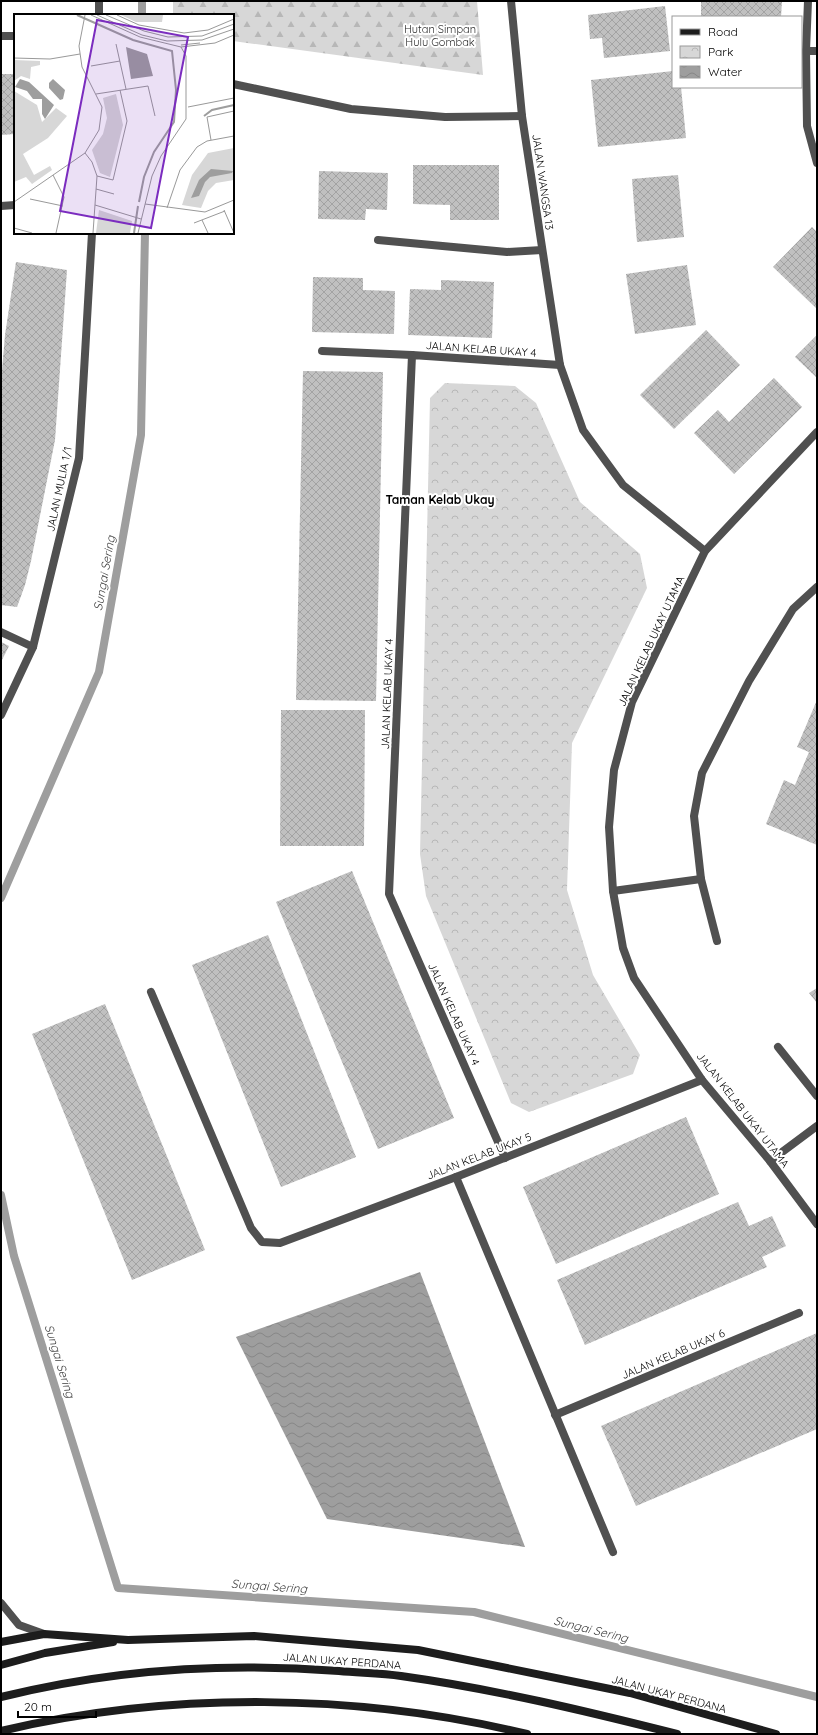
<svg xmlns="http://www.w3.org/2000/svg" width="818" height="1735" viewBox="0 0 818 1735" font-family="Quicksand,sans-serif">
  <defs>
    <pattern id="forest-firs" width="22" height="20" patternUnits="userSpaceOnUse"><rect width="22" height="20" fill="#d7d7d7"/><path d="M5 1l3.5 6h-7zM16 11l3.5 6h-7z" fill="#b7b7b7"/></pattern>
    <pattern id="park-crowns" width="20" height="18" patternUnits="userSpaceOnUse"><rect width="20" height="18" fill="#d7d7d7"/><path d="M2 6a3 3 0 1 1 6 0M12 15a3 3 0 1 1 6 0" fill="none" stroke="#b7b7b7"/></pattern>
    <pattern id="water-waves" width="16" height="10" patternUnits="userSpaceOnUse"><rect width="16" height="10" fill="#9e9e9e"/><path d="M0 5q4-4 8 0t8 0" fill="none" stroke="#868686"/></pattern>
    <pattern id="building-cross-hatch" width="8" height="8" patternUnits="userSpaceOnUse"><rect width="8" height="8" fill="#c0c0c0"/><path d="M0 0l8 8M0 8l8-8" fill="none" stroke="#a3a3a3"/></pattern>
  </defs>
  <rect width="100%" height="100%" fill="#fff"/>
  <path fill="url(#forest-firs)" d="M173,1H477L483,75L233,41V15H173Z"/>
  <path fill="url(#park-crowns)" d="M445,383L515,386L536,403L580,502L640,554L647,588L572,743L567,890L593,975L640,1055L633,1074L529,1112L511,1103L426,896L420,854L430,398Z"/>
  <path fill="url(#water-waves)" d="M420,1272L525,1547L327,1519L236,1337Z"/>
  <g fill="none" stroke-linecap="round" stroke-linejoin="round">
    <g stroke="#9e9e9e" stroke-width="8">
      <path d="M142,1V15"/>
      <path d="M1,898L99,672L141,435L145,233"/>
      <path d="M1,1195L14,1256L118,1588L474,1612L817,1697"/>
    </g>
  </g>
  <g fill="url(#building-cross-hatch)">
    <path d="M701,1H782L781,17H701Z"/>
    <path d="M665,6L670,51L604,58L602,38L590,39L588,15Z"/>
    <path d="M673,71V87H681L686,138L598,147L591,80Z"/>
    <path d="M1,74H15V134L1,135Z"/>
    <path d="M413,165H499V220H450V205L413,204Z"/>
    <path d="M319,171L388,173L387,210L366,209L365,220L318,219Z"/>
    <path d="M678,175L684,237L637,242L632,179Z"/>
    <path d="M812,227L817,232V309L773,267Z"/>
    <path d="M16,262L67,270L55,440L31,561L25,585L17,607L1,605V382L5,335Z"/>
    <path d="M687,265L696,325L635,334L626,274Z"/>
    <path d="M313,277L363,278V290L395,291L394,334L312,332Z"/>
    <path d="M441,280L494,282L492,338L408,335L410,289L441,290Z"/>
    <path d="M706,330L740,365L674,429L640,395Z"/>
    <path d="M817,335V378L795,357Z"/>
    <path d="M303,371L383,372L376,701L296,700Z"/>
    <path d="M774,378L802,407L734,474L694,433L718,410L729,422Z"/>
    <path d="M1,642L9,646L1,662Z"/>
    <path d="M817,700V845L766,824L784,780L795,785L809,752L797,747Z"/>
    <path d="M281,710H365L364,846H280Z"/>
    <path d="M352,871L454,1118L378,1149L276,902Z"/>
    <path d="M268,935L356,1157L281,1187L192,965Z"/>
    <path d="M817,988V1003L809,993Z"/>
    <path d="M105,1004L205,1250L132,1280L32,1034Z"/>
    <path d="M686,1117L719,1194L556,1264L523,1187Z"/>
    <path d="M738,1202L749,1226L772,1216L786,1246L762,1257L767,1267L585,1345L557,1280Z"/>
    <path d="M817,1333V1429L636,1506L601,1426Z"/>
  </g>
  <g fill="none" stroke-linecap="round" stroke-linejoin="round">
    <g stroke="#505050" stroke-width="8">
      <path d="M1,36H15"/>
      <path d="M322,351L412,355"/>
      <path d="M1,632L33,647"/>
      <path d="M613,891L701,879"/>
      <path d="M717,941L701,879L694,816L702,773L749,681L793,609L817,587"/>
      <path d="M778,1047L817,1096"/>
      <path d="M770,1161L817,1126"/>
    </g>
    <g stroke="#505050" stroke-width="8">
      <path d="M99,1V15"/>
      <path d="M511,1L522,116L560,365L583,430L623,485L705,551"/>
      <path d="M808,1L806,51L807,126L817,163"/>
      <path d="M806,51H817"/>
      <path d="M233,84L351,109L445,117L522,116"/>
      <path d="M1,206L15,205"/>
      <path d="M378,240L507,252L542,250"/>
      <path d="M817,432L705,551L632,702L614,770L609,827L613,891L623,948L634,978L702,1080L770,1161L817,1224"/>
      <path d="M1,715L33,647L79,458L92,233"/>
      <path d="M151,992L251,1228L262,1242L280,1243L456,1177L702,1080"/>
      <path d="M505,1158L389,894L412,355L560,365"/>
      <path d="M456,1177L613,1552"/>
      <path d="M555,1415L799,1313"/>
      <path d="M1,1603L19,1625L44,1634"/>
    </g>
    <g stroke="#1d1d1d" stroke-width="8">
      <path d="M1,1642L44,1634L128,1640L254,1636L418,1650L630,1693L776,1734"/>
      <path d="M1,1665L45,1653L113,1642"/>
      <path d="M1,1697C113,1669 224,1662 339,1671C360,1673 381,1673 401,1676C494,1689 586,1711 677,1734"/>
      <path d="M1,1731C170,1691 359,1693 527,1734"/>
    </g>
  </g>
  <g text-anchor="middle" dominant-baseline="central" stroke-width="4" stroke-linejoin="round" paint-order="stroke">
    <g font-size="11" fill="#2e2e2e" stroke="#fff">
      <text x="440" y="29">Hutan Simpan<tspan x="440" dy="13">Hulu Gombak</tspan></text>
    </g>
    <g font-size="11" fill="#000" stroke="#fff">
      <text transform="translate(543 182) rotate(82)">JALAN WANGSA 13</text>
      <text transform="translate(481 349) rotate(4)">JALAN KELAB UKAY 4</text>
      <text transform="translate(59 489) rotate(-78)">JALAN MULIA 1/1</text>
      <text transform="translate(651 641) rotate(-65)">JALAN KELAB UKAY UTAMA</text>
      <text transform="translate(387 694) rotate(-88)">JALAN KELAB UKAY 4</text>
      <text transform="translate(454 1014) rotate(66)">JALAN KELAB UKAY 4</text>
      <text transform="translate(743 1110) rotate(52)">JALAN KELAB UKAY UTAMA</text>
      <text transform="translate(479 1156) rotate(-21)">JALAN KELAB UKAY 5</text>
      <text transform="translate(673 1354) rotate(-23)">JALAN KELAB UKAY 6</text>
      <text transform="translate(342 1661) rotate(4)">JALAN UKAY PERDANA</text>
      <text transform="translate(669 1694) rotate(15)">JALAN UKAY PERDANA</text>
    </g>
    <g font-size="12" font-weight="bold" fill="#000" stroke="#fff">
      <text x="440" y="499">Taman Kelab Ukay</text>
    </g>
    <g font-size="12" font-style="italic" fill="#3f3f3f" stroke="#fff">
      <text transform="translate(104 573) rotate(-80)">Sungai Sering</text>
      <text transform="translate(60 1361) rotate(73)">Sungai Sering</text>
      <text transform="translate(269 1586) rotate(4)">Sungai Sering</text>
      <text transform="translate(591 1629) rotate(14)">Sungai Sering</text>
    </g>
  </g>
  <g transform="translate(14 14)">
    <rect width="220" height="220" fill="#fff"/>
    <path d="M0,46L26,47V51L17,53L16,65L7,62L0,67ZM0,77L23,91L28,108L42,94L53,102L34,124L9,140L20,161L36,152L38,156L18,170L12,163L0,168ZM85,196L118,207L116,219H82Z" fill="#d7d7d7"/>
    <path d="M107,1H149L148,8H122ZM102,80L109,111L96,163L86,159L78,136L89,120L93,104L89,84ZM220,134V166L202,169L194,177L187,194L168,191L178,161L194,139Z" fill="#d7d7d7"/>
    <path d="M112,33L133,40L139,62L117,65ZM6,65L15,68L40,91L31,105L28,100V85H19L13,77L1,73ZM39,65L51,76L49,85L46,86L35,74V69ZM197,155L219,157L218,159L196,163L191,168L185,182L177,184L185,166Z" fill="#9e9e9e"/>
    <path fill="none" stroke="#9e9e9e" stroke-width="2" d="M63,1L119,26L158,37L162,76L160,108L140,138L130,163L125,188M190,102L198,96L220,91M120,219L124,192"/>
    <path fill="none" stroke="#999" stroke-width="1" d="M77,1L126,23L167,33L201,29L220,21M83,1L128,21L153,27L188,26L220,15M92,1L130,17L154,23L188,22L220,10M103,1L125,11L170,19L194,16L220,5M102,30L112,75M167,31L186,29M0,44L36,45L66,40M77,52L106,47M82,80L134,72L141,102M174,93L220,84M197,126L193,103L220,97M71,139L78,148L83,162L79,219M39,161L50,183L42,219M83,162L99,166L113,107L106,76M82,175L100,180M16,185L49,192M0,188L71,139L85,116L88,93L68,53L65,32L71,1M131,190L191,198L220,186M81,191L127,205M153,194L166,156L183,133L193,127L220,122M210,196L220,219M188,206L194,219M180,209L211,197M0,214L18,219M124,219L138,162L147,142L172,105V42L167,33"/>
    <path fill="#7b2cbf" fill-opacity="0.15" stroke="#7b2cbf" stroke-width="2" d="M83,6L174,23L137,214L46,197Z"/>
    <rect width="220" height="220" fill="none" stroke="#000" stroke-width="2"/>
  </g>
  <rect width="818" height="1735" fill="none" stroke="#000000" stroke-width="4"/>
  <rect x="672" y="16" width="130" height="72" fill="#ffffff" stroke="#999999"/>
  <rect x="680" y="29" width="20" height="6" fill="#1d1d1d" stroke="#999999"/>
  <text x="708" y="36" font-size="12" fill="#000000">Road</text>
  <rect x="680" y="46" width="20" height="12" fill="url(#park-crowns)" stroke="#999999"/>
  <text x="708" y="56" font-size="12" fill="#000000">Park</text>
  <rect x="680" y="66" width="20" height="12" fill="url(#water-waves)" stroke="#999999"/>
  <text x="708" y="76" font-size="12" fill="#000000">Water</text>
  <path d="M18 1711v6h78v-6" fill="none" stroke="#000000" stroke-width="2"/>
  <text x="24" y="1711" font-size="12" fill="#000000" stroke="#ffffff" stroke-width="3" paint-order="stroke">20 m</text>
</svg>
